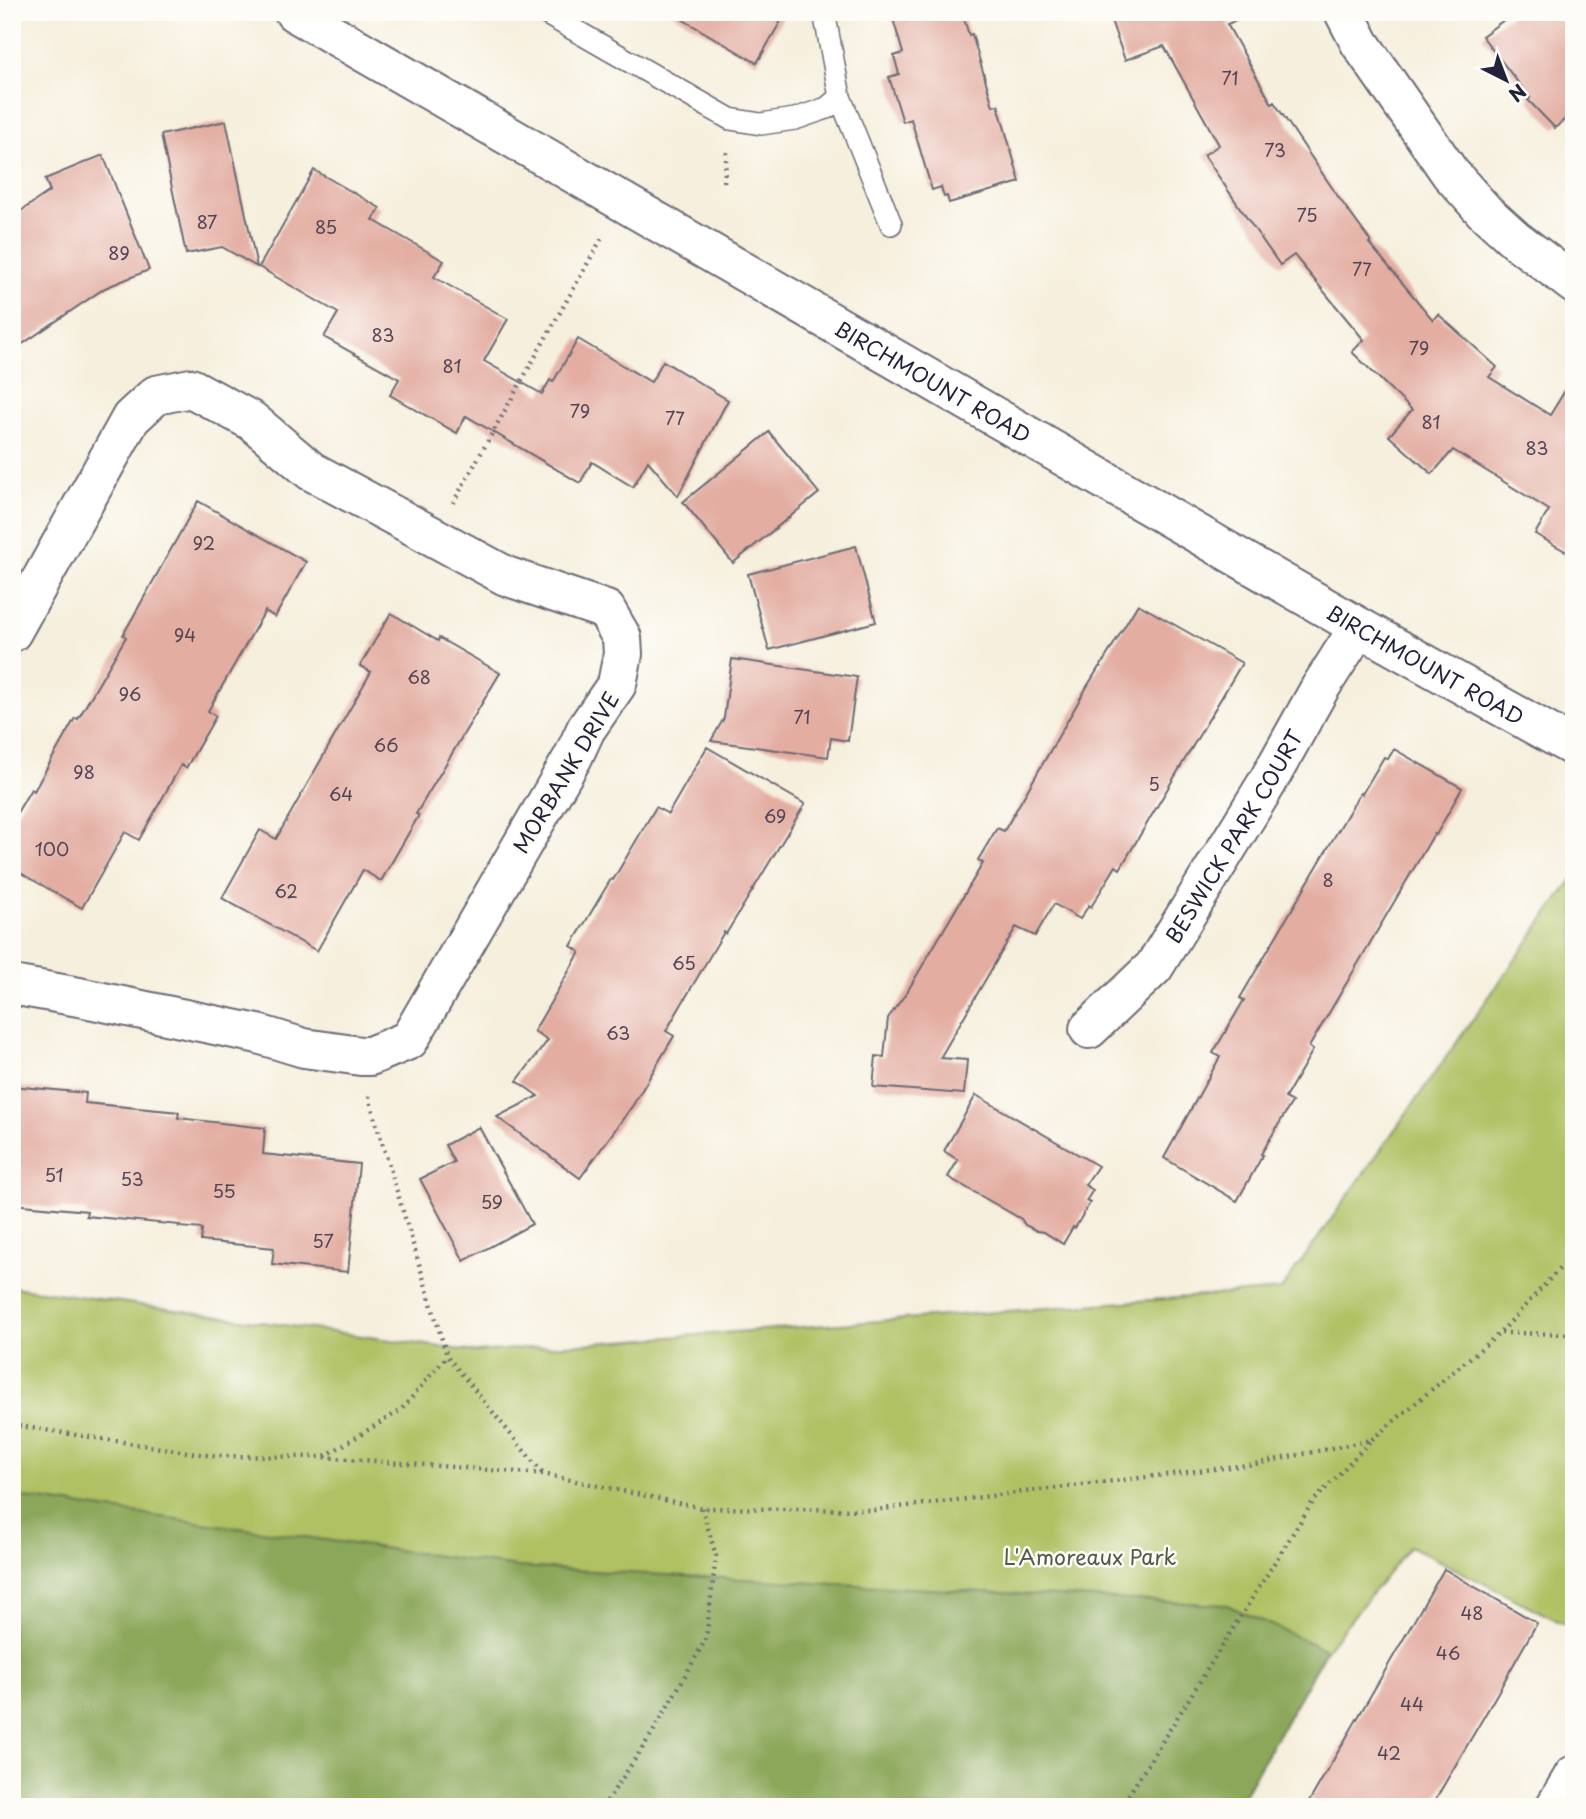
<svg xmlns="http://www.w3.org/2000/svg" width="1586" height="1819" viewBox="0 0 1586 1819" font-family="'Playpen Sans',sans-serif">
  <rect width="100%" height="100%" fill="#fdfcf7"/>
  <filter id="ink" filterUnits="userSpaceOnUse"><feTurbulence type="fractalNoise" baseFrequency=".0143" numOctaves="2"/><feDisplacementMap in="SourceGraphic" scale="14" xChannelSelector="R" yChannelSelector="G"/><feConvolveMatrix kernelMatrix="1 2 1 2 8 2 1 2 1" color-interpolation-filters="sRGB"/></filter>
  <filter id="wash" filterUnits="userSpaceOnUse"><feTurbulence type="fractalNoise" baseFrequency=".00686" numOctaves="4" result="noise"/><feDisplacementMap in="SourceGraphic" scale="28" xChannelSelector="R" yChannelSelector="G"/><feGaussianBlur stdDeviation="1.57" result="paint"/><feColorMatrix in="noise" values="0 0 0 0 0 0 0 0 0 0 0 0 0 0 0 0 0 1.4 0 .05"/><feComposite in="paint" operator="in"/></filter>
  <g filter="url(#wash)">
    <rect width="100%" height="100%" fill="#f6efdd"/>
    <path fill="#afc164" stroke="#687250" stroke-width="2" d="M1574,877V1629L1410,1546L1326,1650L1237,1807H12V1287L476,1352L1281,1290Z"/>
    <path fill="#8ba75a" stroke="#56644a" stroke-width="2" d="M12,1496L517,1567L1227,1605L1326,1650L1237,1807H12Z"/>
    <g id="blocks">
      <g fill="#e3ada2">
        <path d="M670,12H786L757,63Z"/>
        <path d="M891,12H962L969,35L972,34L993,106L998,105L1020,182L949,203L947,196L944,197L941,187L932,190L911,119L903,122L889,77L899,74L894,56L903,53Z"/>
        <path d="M1108,12H1245L1246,17L1227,24L1272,104L1274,102L1339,198L1371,242L1369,243L1433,320L1438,314L1497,367L1489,377L1550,415L1574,376V556L1535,534L1549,510L1453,450L1432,474L1389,436L1412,410L1352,352L1364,340L1294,255L1280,265L1251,224L1204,155L1219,145L1164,46L1125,60Z"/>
        <path d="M1515,12H1574V111L1555,128L1528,100L1530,98L1482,36Z"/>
        <path d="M226,121L238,177L257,267L222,247L186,254L161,135Z"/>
        <path d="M103,155L149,270L105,288L12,351V217L50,191L45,179Z"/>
        <path d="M314,170L380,208L373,220L444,261L434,277L508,319L484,361L542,394L550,380L553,382L578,339L651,382L663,361L728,400L678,496L648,461L633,487L592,462L580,483L466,416L457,433L390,395L399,379L324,337L338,313L259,267Z"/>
        <path d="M769,432L819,493L733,563L683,502Z"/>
        <path d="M198,501L306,562L275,617L265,611L208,711L216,716L186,768L181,765L139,840L125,832L82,908L12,868V821L31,789L34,791L75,718L78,719L126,637L123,635Z"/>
        <path d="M856,546L876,622L769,650L748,574Z"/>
        <path d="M1138,604L1242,663L1120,869L1116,866L1091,907L1089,905L1080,919L1054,904L1035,936L1016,927L940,1058L967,1060L964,1094L873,1087L876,1056L884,1057L888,1018L907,992L983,863L978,860L997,828L1004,831L1088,685L1099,667H1100Z"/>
        <path d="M391,613L438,641L439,638L500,673L416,814L419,815L381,881L363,870L317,951L222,898L260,830L276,839L371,672L360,666Z"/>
        <path d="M732,659L857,677L848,741L831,738L828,757L711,741L724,718Z"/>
        <path d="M707,747L805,804L726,934L724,932L666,1031L674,1036L633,1105L580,1178L497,1117L538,1096L517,1081L548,1040L534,1031L580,952L571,946L611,879L613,880L656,807L668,814Z"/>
        <path d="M1394,749L1462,788L1436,835L1434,834L1309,1047L1313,1050L1285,1098L1292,1102L1261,1154L1263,1155L1237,1201L1164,1158L1220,1057L1213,1053L1244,1000L1240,998L1360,793L1362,794L1384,757L1388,759Z"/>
        <path d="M12,1086L86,1093L85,1103L179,1112L178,1118L265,1128L263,1154L359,1164L348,1272L272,1264L274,1248L201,1241L202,1229L179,1227L180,1225L86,1216L87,1211L12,1204Z"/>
        <path d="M976,1095L1098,1166L1085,1185L1093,1190L1086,1201L1090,1203L1075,1228L1073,1227L1063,1244L1044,1232L1037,1231L1025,1225L1021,1219L948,1177L958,1160L944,1151Z"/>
        <path d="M479,1127L532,1224L464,1261L420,1179L454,1162L445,1145Z"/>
        <path d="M1444,1569L1537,1623L1489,1708L1431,1807H1306Z"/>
      </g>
    </g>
  </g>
  <g filter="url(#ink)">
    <use href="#blocks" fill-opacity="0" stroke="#6c6a74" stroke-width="2"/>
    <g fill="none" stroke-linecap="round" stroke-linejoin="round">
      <g stroke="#6c6a74" stroke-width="24">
        <g id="lane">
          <path d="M543,12L730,119L761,124L795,119L827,108L840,97"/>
          <path d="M824,12L840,97L891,224"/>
        </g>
      </g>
      <g stroke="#6c6a74" stroke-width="42">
        <g id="street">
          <path d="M1344,12L1360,43L1450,173L1484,211L1516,240L1574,284"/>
          <path d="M12,632L131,418L156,395L191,388L252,421L311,471L434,537L506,576L606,610L622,638L623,654L617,684L586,729L573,757L409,1040L370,1056H361L304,1048L258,1034L79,997L12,985"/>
          <path id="s1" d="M1089,1029L1154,967L1267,783L1320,688L1359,627"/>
          <path d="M1555,1807L1574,1775"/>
        </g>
      </g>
      <g stroke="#6c6a74" stroke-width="42">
        <g id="secondary">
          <path id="s2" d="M294,12L1359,627L1574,747"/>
        </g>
      </g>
      <g stroke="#6c6a74" stroke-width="4.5" stroke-dasharray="2 5" stroke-linecap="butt">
        <path d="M724,182L727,151"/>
        <path d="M453,503L603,236"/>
        <path d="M369,1096L375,1119L447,1356L543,1474"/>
        <path d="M1501,1333L1574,1334"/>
        <path d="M12,1425L213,1456L323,1457L543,1474L702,1508L875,1510L1255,1464L1371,1440L1500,1333L1574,1253"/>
        <path d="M325,1456L401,1410L447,1356"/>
        <path d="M603,1807L653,1732L706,1639L716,1556L702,1508"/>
        <path d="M1121,1807L1312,1503L1370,1441"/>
      </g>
      <use href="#lane" stroke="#fff" stroke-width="21"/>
      <use href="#street" stroke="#fff" stroke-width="38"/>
      <use href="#secondary" stroke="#fff" stroke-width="38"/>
    </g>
  </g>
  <g text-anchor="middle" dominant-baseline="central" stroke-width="5" stroke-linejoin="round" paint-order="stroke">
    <g font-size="18" fill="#524555">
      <text x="1230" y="77">71</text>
      <text x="1275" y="149">73</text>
      <text x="1307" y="214">75</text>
      <text x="207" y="221">87</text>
      <text x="326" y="226">85</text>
      <text x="119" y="252">89</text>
      <text x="1362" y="268">77</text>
      <text x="383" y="334">83</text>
      <text x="1419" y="347">79</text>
      <text x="452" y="365">81</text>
      <text x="580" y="410">79</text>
      <text x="675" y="417">77</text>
      <text x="1431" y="421">81</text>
      <text x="1537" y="447">83</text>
      <text x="204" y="542">92</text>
      <text x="185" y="634">94</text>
      <text x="419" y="676">68</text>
      <text x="130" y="693">96</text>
      <text x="802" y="716">71</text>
      <text x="386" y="744">66</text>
      <text x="84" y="771">98</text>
      <text x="1154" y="783">5</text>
      <text x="341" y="793">64</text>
      <text x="775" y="815">69</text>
      <text x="52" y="848">100</text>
      <text x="1328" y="879">8</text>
      <text x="286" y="890">62</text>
      <text x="684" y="962">65</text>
      <text x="618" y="1032">63</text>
      <text x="54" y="1174">51</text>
      <text x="132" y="1178">53</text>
      <text x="224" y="1190">55</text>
      <text x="492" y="1201">59</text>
      <text x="323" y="1240">57</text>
      <text x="1472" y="1612">48</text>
      <text x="1448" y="1652">46</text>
      <text x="1412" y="1703">44</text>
      <text x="1389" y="1752">42</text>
    </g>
    <g font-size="21" fill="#22223b" stroke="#fdfcf7">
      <text stroke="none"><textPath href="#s2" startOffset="738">BIRCHMOUNT ROAD</textPath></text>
      <text stroke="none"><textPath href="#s2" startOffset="1306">BIRCHMOUNT ROAD</textPath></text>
      <text transform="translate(565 772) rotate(-59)">MORBANK DRIVE</text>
      <text stroke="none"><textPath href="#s1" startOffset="243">BESWICK PARK COURT</textPath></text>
    </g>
    <g font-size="21" fill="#535a49" stroke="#fdfcf7">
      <text x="1090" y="1556">L'Amoreaux Park</text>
    </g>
  </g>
  <rect width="1586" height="1819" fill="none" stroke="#fdfcf7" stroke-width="42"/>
  <g transform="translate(1506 80) rotate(138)" stroke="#fdfcf7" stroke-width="5" paint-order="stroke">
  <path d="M0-5L12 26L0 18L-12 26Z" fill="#22223b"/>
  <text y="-10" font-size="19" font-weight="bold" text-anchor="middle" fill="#22223b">N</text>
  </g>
</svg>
